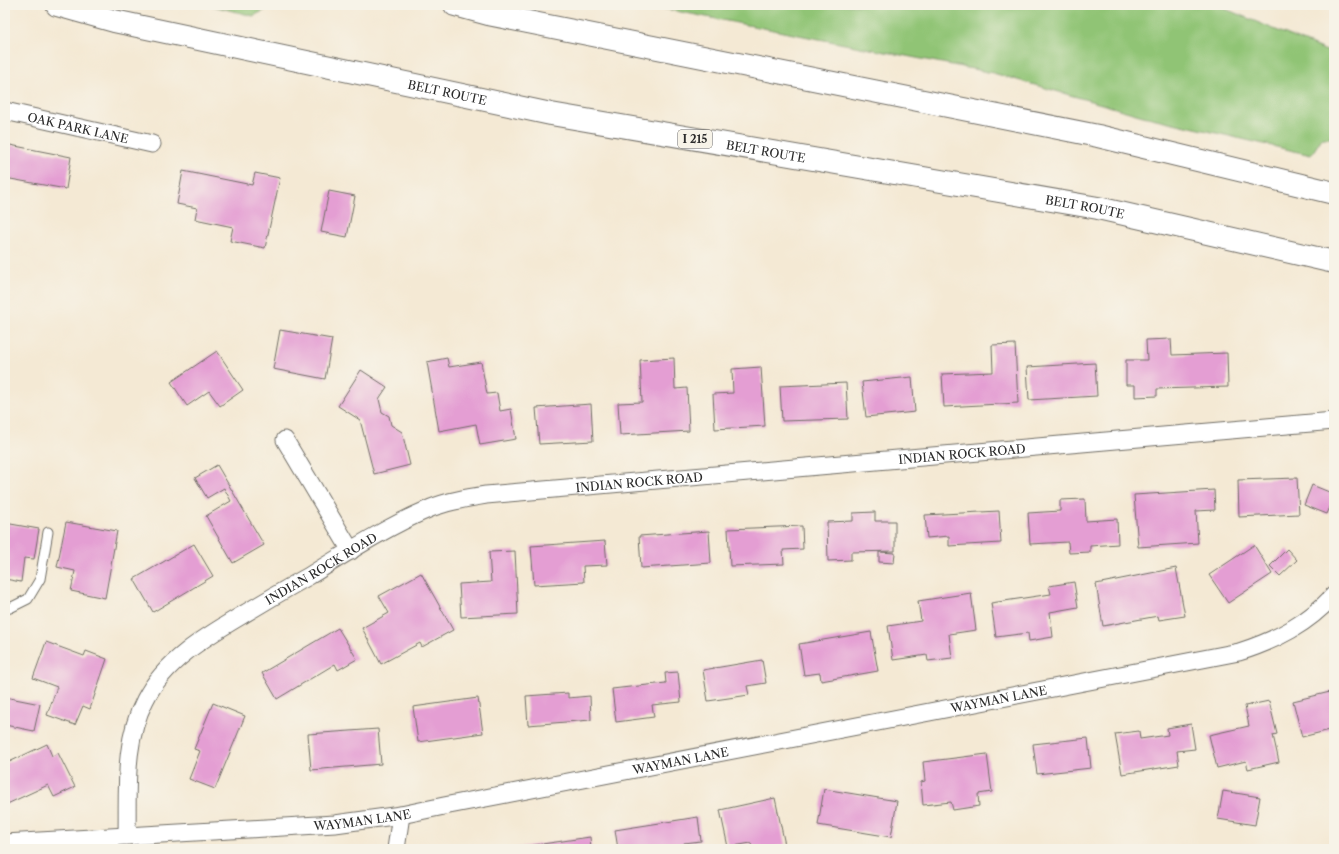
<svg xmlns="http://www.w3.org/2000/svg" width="1339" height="854" viewBox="0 0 1339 854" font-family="'Libre Caslon Text',serif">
  <rect width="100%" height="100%" fill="#f7f3e8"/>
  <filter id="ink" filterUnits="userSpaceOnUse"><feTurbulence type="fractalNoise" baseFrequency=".025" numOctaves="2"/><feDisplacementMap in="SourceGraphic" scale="8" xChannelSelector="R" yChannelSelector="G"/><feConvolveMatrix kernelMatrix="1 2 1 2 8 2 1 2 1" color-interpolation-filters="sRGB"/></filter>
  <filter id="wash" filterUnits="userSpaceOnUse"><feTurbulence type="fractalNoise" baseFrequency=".012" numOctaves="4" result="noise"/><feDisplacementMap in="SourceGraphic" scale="16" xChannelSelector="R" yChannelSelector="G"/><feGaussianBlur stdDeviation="0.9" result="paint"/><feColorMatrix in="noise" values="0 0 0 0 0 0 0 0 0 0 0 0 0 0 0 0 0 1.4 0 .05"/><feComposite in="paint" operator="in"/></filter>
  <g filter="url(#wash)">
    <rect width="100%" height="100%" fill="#f4e9d4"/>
    <g fill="#90c475" stroke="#5e7850">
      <path d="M209,5H276L253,16Z"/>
      <path d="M645,5H1216L1334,54V138H1322L1311,155L1143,116L993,73Z"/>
    </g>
    <g id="blocks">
      <g fill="#e49ed3">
        <path d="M5,144L71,157L66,189L5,178Z"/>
        <path d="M183,171L252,185L255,173L280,178L265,248L230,241L233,227L195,219L197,208L177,204Z"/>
        <path d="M329,191L355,196L347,237L321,232Z"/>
        <path d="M280,330L332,339L325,379L273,369Z"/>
        <path d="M1171,339L1172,355L1227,353L1228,387L1157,389V396L1135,397V385H1126V360H1147L1146,340Z"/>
        <path d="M1015,344L1018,403L944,407L942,374L993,372L992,345Z"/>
        <path d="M217,351L243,390L220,406L209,391L187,406L171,382Z"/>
        <path d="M447,358L449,367L481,362L487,394L497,393L500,411L511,409L516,439L480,445L476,424L439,431L427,362Z"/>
        <path d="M674,358L675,389L687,388L689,431L620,435L618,403L642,402L640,360Z"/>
        <path d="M1095,363L1097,396L1029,400L1027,367Z"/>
        <path d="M761,367L765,426L715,429L713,394L733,393L732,369Z"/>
        <path d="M361,370L387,387L379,399L382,412L389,416L391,425L402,432L410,465L374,474L360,420L338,406Z"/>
        <path d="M912,377L915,412L866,417L862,382Z"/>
        <path d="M846,383L848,419L782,421L780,386Z"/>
        <path d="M591,404L593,441L539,444L536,408Z"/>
        <path d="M217,465L264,545L233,563L206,516L231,501L224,488L207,498L195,478Z"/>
        <path d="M1297,478L1299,514L1239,517L1238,480Z"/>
        <path d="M1312,485L1334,494V498L1327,514L1304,505Z"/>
        <path d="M1214,490L1215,510L1196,511L1198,543L1138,547L1134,495Z"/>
        <path d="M1085,499L1086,521L1117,519L1118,544L1090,546V552L1069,553L1068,542L1030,544L1028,513L1060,511V500Z"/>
        <path d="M999,511L1001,543L949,546V536L927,538L925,515Z"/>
        <path d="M875,512V521H895V551L851,552V560L828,561L827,522L853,521V513Z"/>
        <path d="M66,522L117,531L105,598L71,591L75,571L57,567Z"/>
        <path d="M5,523L39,529L34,559L24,558L21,582L5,579Z"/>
        <path d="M802,526L803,549L783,550L784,564L730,566L728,529Z"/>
        <path d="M709,531L711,563L641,568L639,536Z"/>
        <path d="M605,541L607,565L583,566L584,582L534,585L531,546Z"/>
        <path d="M194,544L213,576L153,612L134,579Z"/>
        <path d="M1254,545L1272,574L1228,603L1209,575Z"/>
        <path d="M1287,549L1297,560L1280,576L1270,566Z"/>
        <path d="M515,551L518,614L461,617L459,584L491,582L489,552Z"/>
        <path d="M879,552L895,553L894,563L879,562Z"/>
        <path d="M1176,568L1185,616L1159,620L1158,616L1103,626L1096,584Z"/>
        <path d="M421,573L453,630L422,647L420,643L381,664L362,628L389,613L379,596Z"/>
        <path d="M1074,582L1078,607L1050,612L1053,637L1029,641L1028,633L996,637L991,603L1051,594L1049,586Z"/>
        <path d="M971,593L976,630L949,634L952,658L928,661L927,655L893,660L888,626L921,621L918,601Z"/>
        <path d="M338,628L357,659L338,670L335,664L277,699L262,673Z"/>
        <path d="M871,632L878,671L821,681L820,673L804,675L799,644Z"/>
        <path d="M46,642L84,656L86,651L107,659L90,709L83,706L75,725L47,715L57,687L33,678Z"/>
        <path d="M762,660L766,683L747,686L749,695L708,701L703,670Z"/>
        <path d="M678,672L681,702L652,705L654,717L616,722L612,689L666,683L665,673Z"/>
        <path d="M1334,691V729L1302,737L1293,701Z"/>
        <path d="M568,693V698L590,696L591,720L528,725L526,696Z"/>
        <path d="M5,697L40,704L34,731L5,725Z"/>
        <path d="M478,698L483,733L418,742L413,707Z"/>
        <path d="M1269,701L1277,734L1273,735L1279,762L1248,769L1246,761L1217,768L1209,735L1249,726L1245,706Z"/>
        <path d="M213,703L245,716L215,789L189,779L200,751L194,749Z"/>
        <path d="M1191,724L1195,749L1177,751L1179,765L1122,774L1115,734L1139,731L1140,739L1168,735L1167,728Z"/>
        <path d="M378,729L381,764L311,770L308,734Z"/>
        <path d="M1088,738L1091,768L1037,774L1033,744Z"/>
        <path d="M47,744L52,756L58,753L75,787L54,797L48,785L5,805V764Z"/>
        <path d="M987,754L992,792L978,794L979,806L953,810L951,802L923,805L921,782L925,781L923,762Z"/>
        <path d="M824,789L897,801L891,837L818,825Z"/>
        <path d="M1223,791L1260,797L1255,825L1218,819Z"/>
        <path d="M775,798L785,845L765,849H752L751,843L728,847L720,810Z"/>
        <path d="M698,817L701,841L684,843V849H618L615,830Z"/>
        <path d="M590,837L591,849H515V848Z"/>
      </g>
    </g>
  </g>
  <g filter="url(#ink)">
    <use href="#blocks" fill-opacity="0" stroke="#716e66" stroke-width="1"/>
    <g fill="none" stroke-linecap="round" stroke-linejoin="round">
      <g stroke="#716e66" stroke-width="11">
        <path id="lane" d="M5,609L10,608L28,599L40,579L48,532"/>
      </g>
      <g stroke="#716e66" stroke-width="19">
        <g id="street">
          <path id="s1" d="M5,111L152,144"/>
          <path d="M285,440L351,551"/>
          <path id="s2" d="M127,836C128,791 123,742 145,700C165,660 207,636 244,614C266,601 287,588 309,576C348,552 388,526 431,508C448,501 467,498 486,495L1334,421"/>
          <path id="s3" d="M5,843L335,824L401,815L444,806L1239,652C1277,640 1307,624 1334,595"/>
          <path d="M396,849L401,815"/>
        </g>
      </g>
      <g stroke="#716e66" stroke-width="24">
        <g id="highway">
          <path id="s4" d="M57,5L114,21L551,114L1098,208L1334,262"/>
          <path d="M455,5L488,14L1098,136L1334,193"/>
        </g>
      </g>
      <use href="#lane" stroke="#fff" stroke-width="9"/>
      <use href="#street" stroke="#fff" stroke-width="17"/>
      <use href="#highway" stroke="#fff" stroke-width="22"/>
    </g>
  </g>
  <g text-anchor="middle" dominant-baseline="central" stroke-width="4" stroke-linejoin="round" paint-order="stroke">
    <rect fill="#f7f3e8" stroke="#686764" stroke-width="1" x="678" y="130" width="34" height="18" rx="3"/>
    <g font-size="11" font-weight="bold" fill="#2b2b2b">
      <text x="695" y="139">I 215</text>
    </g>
    <g font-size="12" fill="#2b2b2b" stroke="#f7f3e8">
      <text stroke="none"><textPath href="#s4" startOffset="400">BELT ROUTE</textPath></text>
      <text stroke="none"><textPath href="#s1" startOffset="75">OAK PARK LANE</textPath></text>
      <text stroke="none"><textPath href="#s4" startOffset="724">BELT ROUTE</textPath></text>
      <text stroke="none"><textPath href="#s4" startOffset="1048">BELT ROUTE</textPath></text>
      <text stroke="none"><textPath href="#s2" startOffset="1021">INDIAN ROCK ROAD</textPath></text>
      <text stroke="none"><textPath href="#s2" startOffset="697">INDIAN ROCK ROAD</textPath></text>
      <text stroke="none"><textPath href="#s2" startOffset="361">INDIAN ROCK ROAD</textPath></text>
      <text stroke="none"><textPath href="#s3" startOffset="1006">WAYMAN LANE</textPath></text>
      <text stroke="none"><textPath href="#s3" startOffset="682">WAYMAN LANE</textPath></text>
      <text stroke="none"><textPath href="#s3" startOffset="358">WAYMAN LANE</textPath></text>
    </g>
  </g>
  <rect width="1339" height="854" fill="none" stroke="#f7f3e8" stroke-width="20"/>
</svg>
